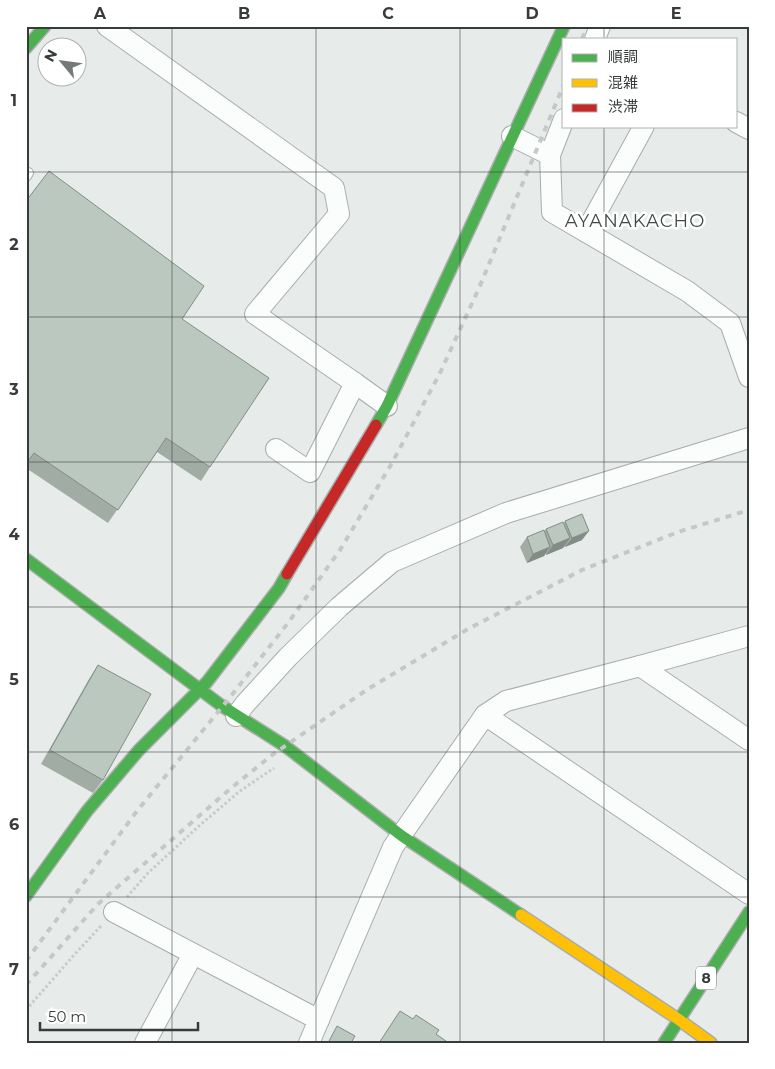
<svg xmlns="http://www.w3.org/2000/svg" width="775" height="1069" viewBox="0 0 775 1069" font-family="Montserrat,'Noto Sans JP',sans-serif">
  <rect width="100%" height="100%" fill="#e7eceb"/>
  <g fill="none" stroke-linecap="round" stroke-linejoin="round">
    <g stroke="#a9adac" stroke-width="12">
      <path id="lane" d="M26,176L28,173"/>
    </g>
    <g stroke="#a9adac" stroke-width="22">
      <g id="street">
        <path d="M107,26L334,188L339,214L255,314L355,383"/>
        <path d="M595,39L600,26"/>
        <path d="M736,122L749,129"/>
        <path d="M512,136L550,155L552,212L687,291L730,323L749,377"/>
        <path d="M550,155L564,119"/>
        <path d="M586,232L644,126"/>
        <path d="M276,449L310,472L355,383L387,406"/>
        <path d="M640,666L749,740"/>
        <path d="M485,715L749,894"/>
        <path d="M236,716L245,704L288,657L339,607L392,562L506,513L749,438"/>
        <path d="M114,912L319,1020"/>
        <path d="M145,1043L193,954"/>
        <path d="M309,1043L393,847L485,715L506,701L640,666L749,636"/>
      </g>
    </g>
    <g stroke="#a9adac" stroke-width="14">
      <g id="fast">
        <path d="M26,48L45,26"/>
        <path d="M376,425L387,406L564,26"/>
        <path d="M26,559L222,706L285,746L402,836L521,915"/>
        <path d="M26,896L87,811L139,750L207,682L279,588L287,574"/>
        <path d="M664,1043L749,912"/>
      </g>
    </g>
    <g stroke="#a9adac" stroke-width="14">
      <path id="slow" d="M521,915L678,1019L711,1043"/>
    </g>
    <g stroke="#a9adac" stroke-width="14">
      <path id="jam" d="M287,574L376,425"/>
    </g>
    <g stroke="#c7cbca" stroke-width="3" stroke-dasharray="2.5 2.5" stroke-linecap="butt">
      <path d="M127,897L147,874L199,826L240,791L274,768"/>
      <path d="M26,1010L74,955L101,926"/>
    </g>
    <use href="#lane" stroke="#fbfcfc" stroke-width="10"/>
    <use href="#street" stroke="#fbfcfc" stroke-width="20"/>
    <use href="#fast" stroke="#4caf50" stroke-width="11"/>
    <use href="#slow" stroke="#ffc107" stroke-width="11"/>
    <use href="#jam" stroke="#c62828" stroke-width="11"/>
    <g stroke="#c6c7c6" stroke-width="4" stroke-dasharray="6 6" stroke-linecap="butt">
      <path d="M582,39L587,26"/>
      <path d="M26,961L137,811L231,696L288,623L340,550L392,463L440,373L479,288L564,84"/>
      <path d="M26,985L98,904L230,789L272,755L368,689L468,629L582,570L678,532L749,510"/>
    </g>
  </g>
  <g fill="#a1aca4">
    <path d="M26,201L182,319L210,467L201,481L157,452L108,523L26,468Z"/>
    <path d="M565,521L582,540L565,547L564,546L563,548L546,555V553L544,556L527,563L520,547L527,537L544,532L546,529L564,523Z"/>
    <path d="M98,665L103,780L93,793L41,764L89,679Z"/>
  </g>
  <g fill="#838c86">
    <path d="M589,531L582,540L565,547L572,538Z"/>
    <path d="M570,538L563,548L546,555L553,545Z"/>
    <path d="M550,547L544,556L527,563L533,554Z"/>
  </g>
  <g fill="#bbc8bf" stroke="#838c86">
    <path d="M49,171L204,286L182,319L269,378L210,467L166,438L118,510L34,453L26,464V201Z"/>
    <path d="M582,514L589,531L572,538L565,521Z"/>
    <path d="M563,522L570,538L553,545L546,529Z"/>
    <path d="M544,530L550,547L533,554L527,537Z"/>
    <path d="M98,665L151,694L103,780L50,750Z"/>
    <path d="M26,675L29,677L26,681Z"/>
    <path d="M400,1011L413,1019L416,1015L439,1030L436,1034L446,1041L445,1043H379Z"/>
    <path d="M337,1026L355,1036L351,1043H328Z"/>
  </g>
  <path fill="none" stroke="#373c3b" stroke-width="1" stroke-opacity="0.55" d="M172,26V1043M316,26V1043M460,26V1043M604,26V39M604,126V1043M26,172H749M26,317H749M26,462H749M26,607H749M26,752H749M26,897H749"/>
  <g text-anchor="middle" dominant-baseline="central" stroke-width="5" stroke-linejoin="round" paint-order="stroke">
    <rect fill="#fff" stroke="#737676" stroke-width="1" x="696" y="966.5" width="20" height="23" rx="4"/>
    <g font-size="14" font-weight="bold" fill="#373c3b">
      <text x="706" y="978">8</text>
    </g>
    <g font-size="18" letter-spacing="1" fill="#414a48" stroke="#fff">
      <text x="635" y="221">AYANAKACHO</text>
    </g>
  </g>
  <rect width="775" height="1069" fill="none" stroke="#ffffff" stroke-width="55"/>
  <rect x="562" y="38" width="175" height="90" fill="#ffffff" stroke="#afb1b1"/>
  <rect x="572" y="54" width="25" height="8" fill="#4caf50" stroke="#afb1b1"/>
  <text x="608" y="62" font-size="15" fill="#373c3b">順調</text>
  <rect x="572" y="79" width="25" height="8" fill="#ffc107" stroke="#afb1b1"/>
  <text x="608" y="88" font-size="15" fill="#373c3b">混雑</text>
  <rect x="572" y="104" width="25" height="8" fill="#c62828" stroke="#afb1b1"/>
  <text x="608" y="112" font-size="15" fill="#373c3b">渋滞</text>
  <g transform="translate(62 62) rotate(299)"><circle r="24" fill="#ffffff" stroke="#afb1b1"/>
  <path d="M0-4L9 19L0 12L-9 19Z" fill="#757a79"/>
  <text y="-8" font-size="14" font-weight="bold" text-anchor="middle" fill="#373c3b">N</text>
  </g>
  <path d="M40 1022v8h158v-8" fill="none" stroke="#373c3b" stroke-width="2.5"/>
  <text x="48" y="1022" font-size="15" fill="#373c3b" stroke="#ffffff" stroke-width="4" paint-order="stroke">50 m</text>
  <rect x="28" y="28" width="720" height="1014" fill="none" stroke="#373c3b" stroke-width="2"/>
  <g font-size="16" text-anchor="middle" font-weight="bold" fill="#373c3b">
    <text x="100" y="19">A</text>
    <text x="244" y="19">B</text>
    <text x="388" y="19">C</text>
    <text x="532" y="19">D</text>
    <text x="676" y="19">E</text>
    <text x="14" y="106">1</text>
    <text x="14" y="250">2</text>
    <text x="14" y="395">3</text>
    <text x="14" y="540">4</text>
    <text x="14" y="685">5</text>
    <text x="14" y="830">6</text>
    <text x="14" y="975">7</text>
  </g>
</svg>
